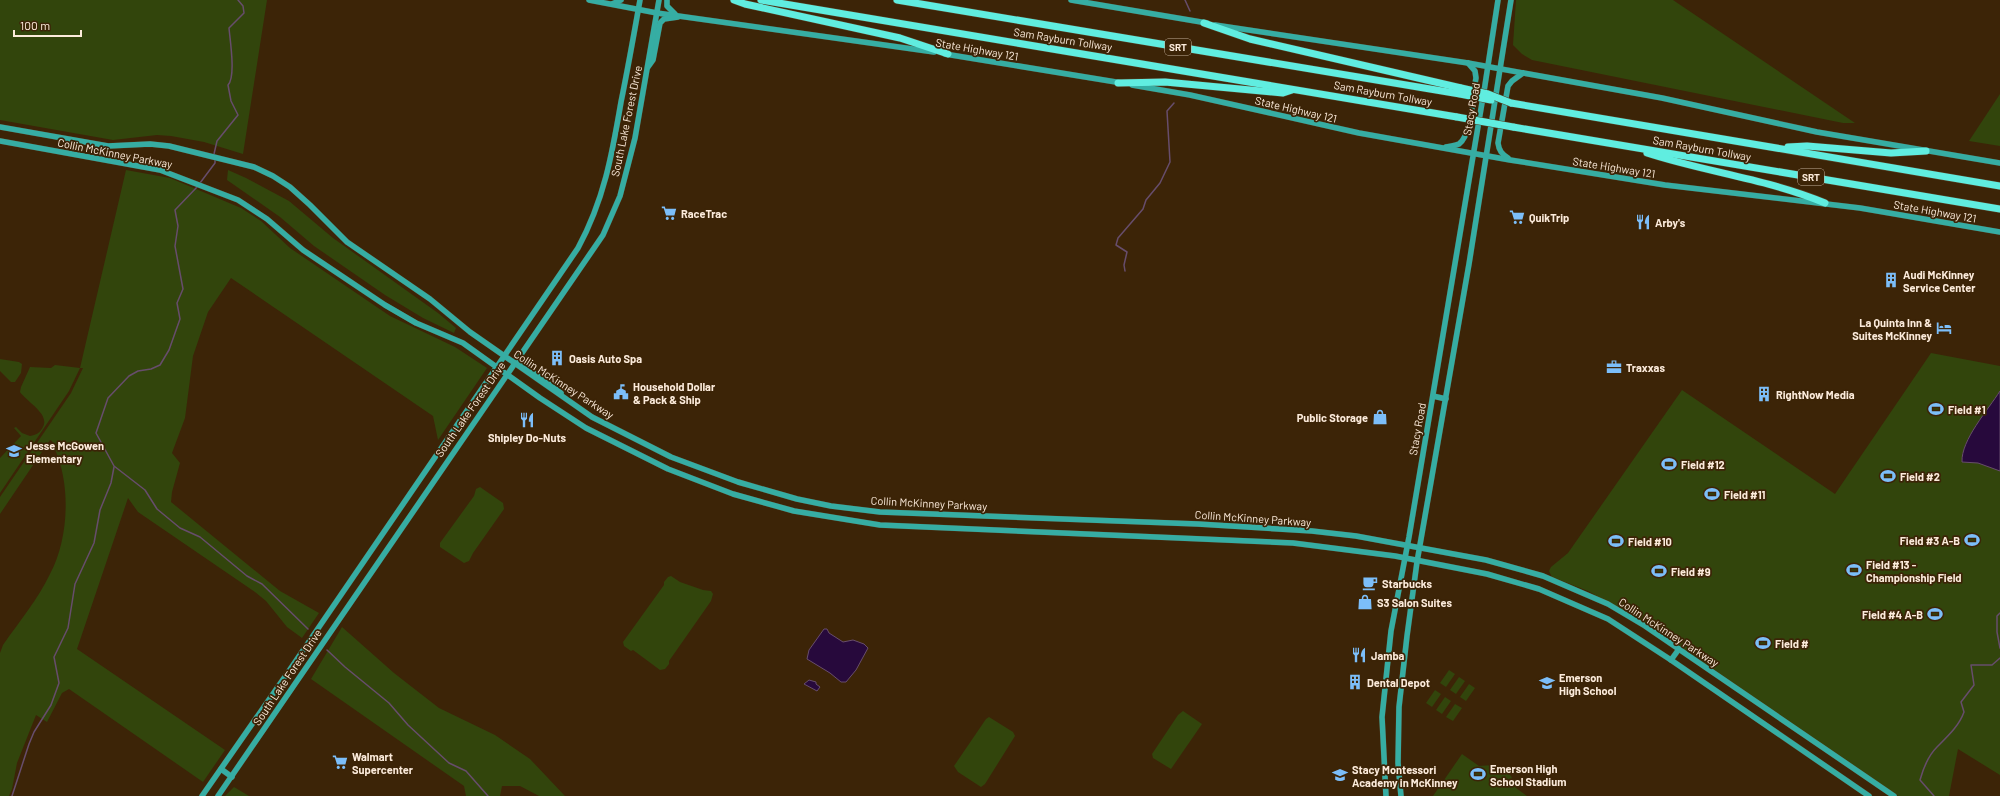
<svg xmlns="http://www.w3.org/2000/svg" width="2000" height="796" viewBox="0 0 2000 796" font-family="Barlow,sans-serif">
  <rect width="100%" height="100%" fill="#3c2407"/>
  <g fill="#32450c">
    <path d="M0,0H267L243,154L204,142L171,136L157,135L113,140L0,120Z"/>
    <path d="M1516,0H1673L1855,123H1843L1532,60L1522,54L1513,45Z"/>
    <path d="M2000,94V146L1969,141Z"/>
    <path d="M126,170L170,178L241,208L261,221L290,248L390,316L455,347L487,368L438,440L433,416L231,278L208,312L193,356L185,418L172,453L180,463L172,492L171,502L280,591L319,613L302,638L287,627L266,601L255,592L138,512L128,498L77,649L225,750L203,782L69,689L62,693L47,722L36,715L17,763L12,789L9,796H0V653L3,645C19,622 38,599 50,574C65,546 69,507 63,476C61,464 56,452 52,441L50,440L0,514V497L71,393L83,368H80L69,391L0,493V458L21,436L14,428L16,427L22,433L30,436C36,435 40,433 43,427C50,414 27,402 20,392L21,387L30,367L51,368L55,365L80,368Z"/>
    <path d="M228,170L246,178L289,201L333,238L438,313L456,328L454,333L423,318L385,295L314,246L280,217L227,180Z"/>
    <path d="M1931,353L2000,366V775L1958,749L1949,796H1898L1648,625L1588,591L1552,577L1549,571L1551,567L1568,553L1682,390L1835,494Z"/>
    <path d="M0,359L19,362L22,364L21,373L15,382H11L0,371Z"/>
    <path d="M480,487L503,503L504,509L473,553L469,561L464,563L440,547V543L474,496L476,489Z"/>
    <path d="M671,576L680,582L703,590L711,591L713,594L711,601L669,661V664L665,669L660,670L633,650L631,651L624,646L623,642L664,585V582L668,577Z"/>
    <path d="M342,627L394,673L439,708L495,735L530,759L565,796H539L520,786H502L500,796H466L464,786L311,679Z"/>
    <path d="M1449,670L1455,674L1446,687L1440,683Z"/>
    <path d="M1459,677L1465,681L1456,694L1450,690Z"/>
    <path d="M1469,684L1475,688L1466,701L1460,697Z"/>
    <path d="M1435,690L1441,694L1432,707L1426,703Z"/>
    <path d="M1445,697L1451,701L1442,714L1436,710Z"/>
    <path d="M1455,704L1462,708L1453,721L1446,717Z"/>
    <path d="M1183,711L1202,724L1171,769L1153,758L1152,754L1178,715Z"/>
    <path d="M989,717L1013,732L1015,736L985,784L981,787L958,772L954,766L986,719Z"/>
    <path d="M1462,754L1479,766L1493,765L1501,767L1511,776L1516,788L1527,796H1433Z"/>
    <path d="M234,787L249,796H225Z"/>
  </g>
  <g fill="#27093c" stroke="#674d6c">
    <path d="M2000,391V471L1978,463L1962,462C1961,440 1988,410 2000,391Z"/>
    <path d="M824,629H827L829,633L843,642L853,640L864,644L868,648L856,670L846,682H841L830,673L807,659L809,650Z"/>
    <path d="M809,680L816,682V684L820,687L817,691L804,684Z"/>
  </g>
  <g fill="none" stroke-linecap="round" stroke-linejoin="round">
    <g stroke="#674d6c" stroke-width="1.5">
      <path d="M1185,0L1190,11"/>
      <path d="M214,154L217,141L238,115L231,101L228,85C236,77 230,40 229,28L244,13L243,6L238,0"/>
      <path d="M200,183L215,163V160"/>
      <path d="M198,186L175,210L178,226L175,246L183,289L177,303L180,319L169,350L160,365L151,369L138,371L129,376L108,398L96,433L114,466L145,490L157,509L180,528L200,537L247,576L262,584L308,629"/>
      <path d="M1125,271L1124,265L1127,252L1116,245L1118,238L1143,209L1146,200L1160,183L1170,162L1167,111L1174,103"/>
      <path d="M2000,613L1997,616V632L2000,648"/>
      <path d="M327,650L345,667L389,703L408,725L449,763L466,771L488,796"/>
      <path d="M12,796L29,744L34,732L51,705L59,683L54,657L68,628L75,584L94,543L100,510L111,483L114,467"/>
      <path d="M1934,796L1920,780C1923,769 1929,755 1937,747C1948,736 1959,726 1964,712L1961,702L1974,685L1971,665H1992L2000,658"/>
    </g>
    <g stroke="#574025" stroke-width="6">
      <g id="secondary">
        <path d="M589,0L657,13L934,52"/>
        <path d="M667,0V6L675,14"/>
        <path d="M1071,0L1207,23"/>
        <path d="M612,4L621,0"/>
        <path d="M1215,25L1468,63L1662,98L1817,132L2000,163"/>
        <path d="M945,54L1122,83"/>
        <path d="M648,67L653,60L660,23L664,19L678,17"/>
        <path d="M1132,85L1190,95L1359,133L1510,160L1665,185L1860,208L2000,232"/>
        <path d="M0,127L108,146L150,144L169,146L254,167L273,176L290,187L310,205L347,242L430,299L470,332L592,417L671,457L738,482L797,499L831,506L880,512L1198,524L1312,531L1356,536L1486,560L1543,576L1608,604L1645,626L1894,796"/>
        <path d="M0,141L160,170L238,200L267,219L303,250L385,305L416,323L463,343L540,398L586,428L668,469L733,494L794,511L880,525L1293,543L1395,556L1487,574L1539,589L1608,619L1671,660L1869,796"/>
        <path d="M1446,147C1450,146 1455,146 1459,144C1472,135 1473,93 1476,78L1475,71L1468,63"/>
        <path d="M1508,158C1502,154 1499,151 1498,143L1508,86L1512,81L1523,73"/>
        <path d="M516,360L561,393"/>
        <path d="M1433,396L1446,399"/>
        <path d="M1671,660L1679,649"/>
        <path d="M221,769L232,777"/>
        <path d="M202,796L291,668L578,248C604,200 612,155 621,102C628,68 634,34 640,0"/>
        <path d="M218,796L603,235L620,196L635,138L659,0"/>
        <path d="M1386,796L1382,717L1391,631L1409,537L1485,85L1498,0"/>
        <path d="M1401,796L1398,763L1399,707L1407,636L1417,562L1469,264L1511,0"/>
      </g>
    </g>
    <g stroke="#574025" stroke-width="8">
      <g id="highway">
        <path d="M734,0L745,4L900,38L948,54"/>
        <path d="M761,0L1457,117"/>
        <path d="M897,0L1460,94"/>
        <path d="M1204,23L1250,39L1461,88"/>
        <path d="M1118,83L1165,82L1283,93L1292,90"/>
        <path d="M1511,103L2000,186"/>
        <path d="M1513,127L2000,209"/>
        <path d="M1788,147L1807,146L1891,153L1926,151"/>
        <path d="M1647,153C1705,172 1768,179 1825,203"/>
      </g>
    </g>
    <use href="#secondary" stroke="#36ada3" stroke-width="5.5"/>
    <use href="#highway" stroke="#60ede0" stroke-width="7"/>
    <g stroke="#574025" stroke-width="8" stroke-linecap="butt">
      <g id="highway-bridge">
        <path d="M1461,88L1488,94L1511,103"/>
        <path d="M1460,94L1491,100"/>
        <path d="M1457,117L1513,127"/>
      </g>
    </g>
    <use href="#highway-bridge" stroke="#60ede0" stroke-width="7"/>
  </g>
  <defs>
    <g id="supermarket-bare" transform="scale(1.2)"><path d="M-6-5.5h2.5l.6 2H6L4.5 2H-2.5L-4.4-4H-6ZM-1.5 3.2a1.3 1.3 0 1 0 .1 0ZM3 3.2a1.3 1.3 0 1 0 .1 0Z" fill="#7cbef9" stroke="#3c2407" stroke-width="2.5" paint-order="stroke"/></g>
    <g id="restaurant-bare" transform="scale(1.2)"><path d="M-5-6h1v4h1v-4h1v4h1v-4h1v5L-1.5 .5V6h-2V.5L-5-1ZM5-6V6H3V1.5H1.5Q1.5-4 5-6Z" fill="#7cbef9" stroke="#3c2407" stroke-width="2.5" paint-order="stroke"/></g>
    <g id="building-bare" transform="scale(1.2)"><path d="M-4-6H4V6H1V3H-1V6H-4ZM-2.5-4.3h1.7v1.8h-1.7ZM.8-4.3h1.7v1.8H.8ZM-2.5-1h1.7V.8h-1.7ZM.8-1h1.7V.8H.8Z" fill="#7cbef9" stroke="#3c2407" stroke-width="2.5" paint-order="stroke"/></g>
    <g id="hotel-bare" transform="scale(1.2)"><path d="M-6-4.5h1.5V1H6V5H4.5V3h-9V5H-6ZM-4 0a1.8 1.8 0 1 1 3.6 0ZM.5 0V-2.5h3Q6-2.5 6 0Z" fill="#7cbef9" stroke="#3c2407" stroke-width="2.5" paint-order="stroke"/></g>
    <g id="office-bare" transform="scale(1.2)"><path d="M-6-3h4V-5.5h4V-3h4V5H-6ZM-1-4.5V-3h2v-1.5ZM-6 0V1H6V0Z" fill="#7cbef9" stroke="#3c2407" stroke-width="2.5" paint-order="stroke"/></g>
    <g id="civic-bare" transform="scale(1.2)"><path d="M-.6-6.5H3V-4.5H.6V-3L4-1V1h2V6H-6V1h2V-1L-.6-3ZM-1.2 2.5V6h2.4V2.5Z" fill="#7cbef9" stroke="#3c2407" stroke-width="2.5" paint-order="stroke"/></g>
    <g id="stadium-bare" transform="scale(1.2)"><path d="M0-5a6.5 5 0 1 0 0 10a6.5 5 0 1 0 0-10ZM-3.5-1.8h7v3.6h-7Z" fill="#7cbef9" stroke="#3c2407" stroke-width="2.5" paint-order="stroke"/></g>
    <g id="shop-bare" transform="scale(1.2)"><path d="M-5-2.5h2.3a2.7 3.5 0 0 1 5.4 0H5L5.5 6h-11ZM-1.5-2.5h3a1.5 2.3 0 0 0-3 0Z" fill="#7cbef9" stroke="#3c2407" stroke-width="2.5" paint-order="stroke"/></g>
    <g id="school-bare" transform="scale(1.2)"><path d="M0-5L7-2L0 1L-7-2ZM-4 1L0 2.5L4 1V4Q0 6-4 4Z" fill="#7cbef9" stroke="#3c2407" stroke-width="2.5" paint-order="stroke"/></g>
    <g id="cafe-bare" transform="scale(1.2)"><path d="M-5.5-4.5H6V0H3Q3 3.5 0 3.5H-2.5Q-5.5 3.5-5.5 0ZM3-3.2v2h1.7v-2ZM-6 4.5H4V6H-6Z" fill="#7cbef9" stroke="#3c2407" stroke-width="2.5" paint-order="stroke"/></g>
  </defs>
  <g fill-rule="evenodd">
    <use href="#supermarket-bare" x="669" y="213"/>
    <use href="#supermarket-bare" x="1517" y="217"/>
    <use href="#restaurant-bare" x="1643" y="222"/>
    <use href="#building-bare" x="1891" y="280"/>
    <use href="#hotel-bare" x="1944" y="328"/>
    <use href="#building-bare" x="557" y="358"/>
    <use href="#office-bare" x="1614" y="367"/>
    <use href="#civic-bare" x="621" y="392"/>
    <use href="#building-bare" x="1764" y="394"/>
    <use href="#stadium-bare" x="1936" y="409"/>
    <use href="#shop-bare" x="1380" y="417"/>
    <use href="#restaurant-bare" x="527" y="420"/>
    <use href="#school-bare" x="14" y="451"/>
    <use href="#stadium-bare" x="1669" y="464"/>
    <use href="#stadium-bare" x="1888" y="476"/>
    <use href="#stadium-bare" x="1712" y="494"/>
    <use href="#stadium-bare" x="1972" y="540"/>
    <use href="#stadium-bare" x="1616" y="541"/>
    <use href="#stadium-bare" x="1854" y="570"/>
    <use href="#stadium-bare" x="1659" y="571"/>
    <use href="#cafe-bare" x="1370" y="583"/>
    <use href="#shop-bare" x="1365" y="602"/>
    <use href="#stadium-bare" x="1935" y="614"/>
    <use href="#stadium-bare" x="1763" y="643"/>
    <use href="#restaurant-bare" x="1359" y="655"/>
    <use href="#building-bare" x="1355" y="682"/>
    <use href="#school-bare" x="1547" y="683"/>
    <use href="#supermarket-bare" x="340" y="762"/>
    <use href="#stadium-bare" x="1478" y="774"/>
    <use href="#school-bare" x="1340" y="775"/>
  </g>
  <g text-anchor="middle" dominant-baseline="central" stroke-width="3.5" stroke-linejoin="round" paint-order="stroke">
    <g fill="#3c2407" stroke="#c2af9b" stroke-width="1">
      <rect x="1165" y="39" width="26" height="16" rx="3"/>
      <rect x="1798" y="169" width="26" height="16" rx="3"/>
    </g>
    <g font-size="10" font-weight="bold" fill="#fcebdb">
      <text x="1178" y="47">SRT</text>
      <text x="1811" y="177">SRT</text>
    </g>
    <g font-size="11" fill="#fcebdb" stroke="#3c2407">
      <text transform="translate(1063 39) rotate(9)">Sam Rayburn Tollway</text>
      <text transform="translate(977 49) rotate(10)">State Highway 121</text>
      <text transform="translate(1383 93) rotate(10)">Sam Rayburn Tollway</text>
      <text transform="translate(1296 109) rotate(13)">State Highway 121</text>
      <text transform="translate(1471 109) rotate(-80)">Stacy Road</text>
      <text transform="translate(626 121) rotate(-78)">South Lake Forest Drive</text>
      <text transform="translate(1702 148) rotate(10)">Sam Rayburn Tollway</text>
      <text transform="translate(115 153) rotate(11)">Collin McKinney Parkway</text>
      <text transform="translate(1614 167) rotate(9)">State Highway 121</text>
      <text transform="translate(1935 211) rotate(10)">State Highway 121</text>
      <text transform="translate(564 384) rotate(33)">Collin McKinney Parkway</text>
      <text transform="translate(470 409) rotate(-55)">South Lake Forest Drive</text>
      <text transform="translate(1417 429) rotate(-80)">Stacy Road</text>
      <text transform="translate(929 503) rotate(3)">Collin McKinney Parkway</text>
      <text transform="translate(1253 518) rotate(4)">Collin McKinney Parkway</text>
      <text transform="translate(1669 632) rotate(33)">Collin McKinney Parkway</text>
      <text transform="translate(287 677) rotate(-56)">South Lake Forest Drive</text>
    </g>
    <g font-size="11" font-weight="bold" fill="#fcebdb" stroke="#3c2407" text-anchor="start">
      <text x="681" y="213">RaceTrac</text>
      <text x="1529" y="217">QuikTrip</text>
      <text x="1655" y="222">Arby's</text>
      <text x="1903" y="274">Audi McKinney<tspan x="1903" dy="13">Service Center</tspan></text>
      <text x="1932" y="322" text-anchor="end">La Quinta Inn &amp;<tspan x="1932" dy="13">Suites McKinney</tspan></text>
      <text x="569" y="358">Oasis Auto Spa</text>
      <text x="1626" y="367">Traxxas</text>
      <text x="633" y="386">Household Dollar<tspan x="633" dy="13">&amp; Pack &amp; Ship</tspan></text>
      <text x="1776" y="394">RightNow Media</text>
      <text x="1948" y="409">Field #1</text>
      <text x="1368" y="417" text-anchor="end">Public Storage</text>
      <text x="527" y="437" text-anchor="middle">Shipley Do-Nuts</text>
      <text x="26" y="445">Jesse McGowen<tspan x="26" dy="13">Elementary</tspan></text>
      <text x="1681" y="464">Field #12</text>
      <text x="1900" y="476">Field #2</text>
      <text x="1724" y="494">Field #11</text>
      <text x="1960" y="540" text-anchor="end">Field #3 A-B</text>
      <text x="1628" y="541">Field #10</text>
      <text x="1866" y="564">Field #13 -<tspan x="1866" dy="13">Championship Field</tspan></text>
      <text x="1671" y="571">Field #9</text>
      <text x="1382" y="583">Starbucks</text>
      <text x="1377" y="602">S3 Salon Suites</text>
      <text x="1923" y="614" text-anchor="end">Field #4 A-B</text>
      <text x="1775" y="643">Field #</text>
      <text x="1371" y="655">Jamba</text>
      <text x="1559" y="677">Emerson<tspan x="1559" dy="13">High School</tspan></text>
      <text x="1367" y="682">Dental Depot</text>
      <text x="352" y="756">Walmart<tspan x="352" dy="13">Supercenter</tspan></text>
      <text x="1490" y="768">Emerson High<tspan x="1490" dy="13">School Stadium</tspan></text>
      <text x="1352" y="769">Stacy Montessori<tspan x="1352" dy="13">Academy in McKinney</tspan></text>
    </g>
  </g>
  <path d="M14 30v6h67v-6" fill="none" stroke="#fcebdb" stroke-width="2"/>
  <text x="20" y="30" font-size="12" fill="#fcebdb" stroke="#3c2407" stroke-width="3" paint-order="stroke">100 m</text>
</svg>
